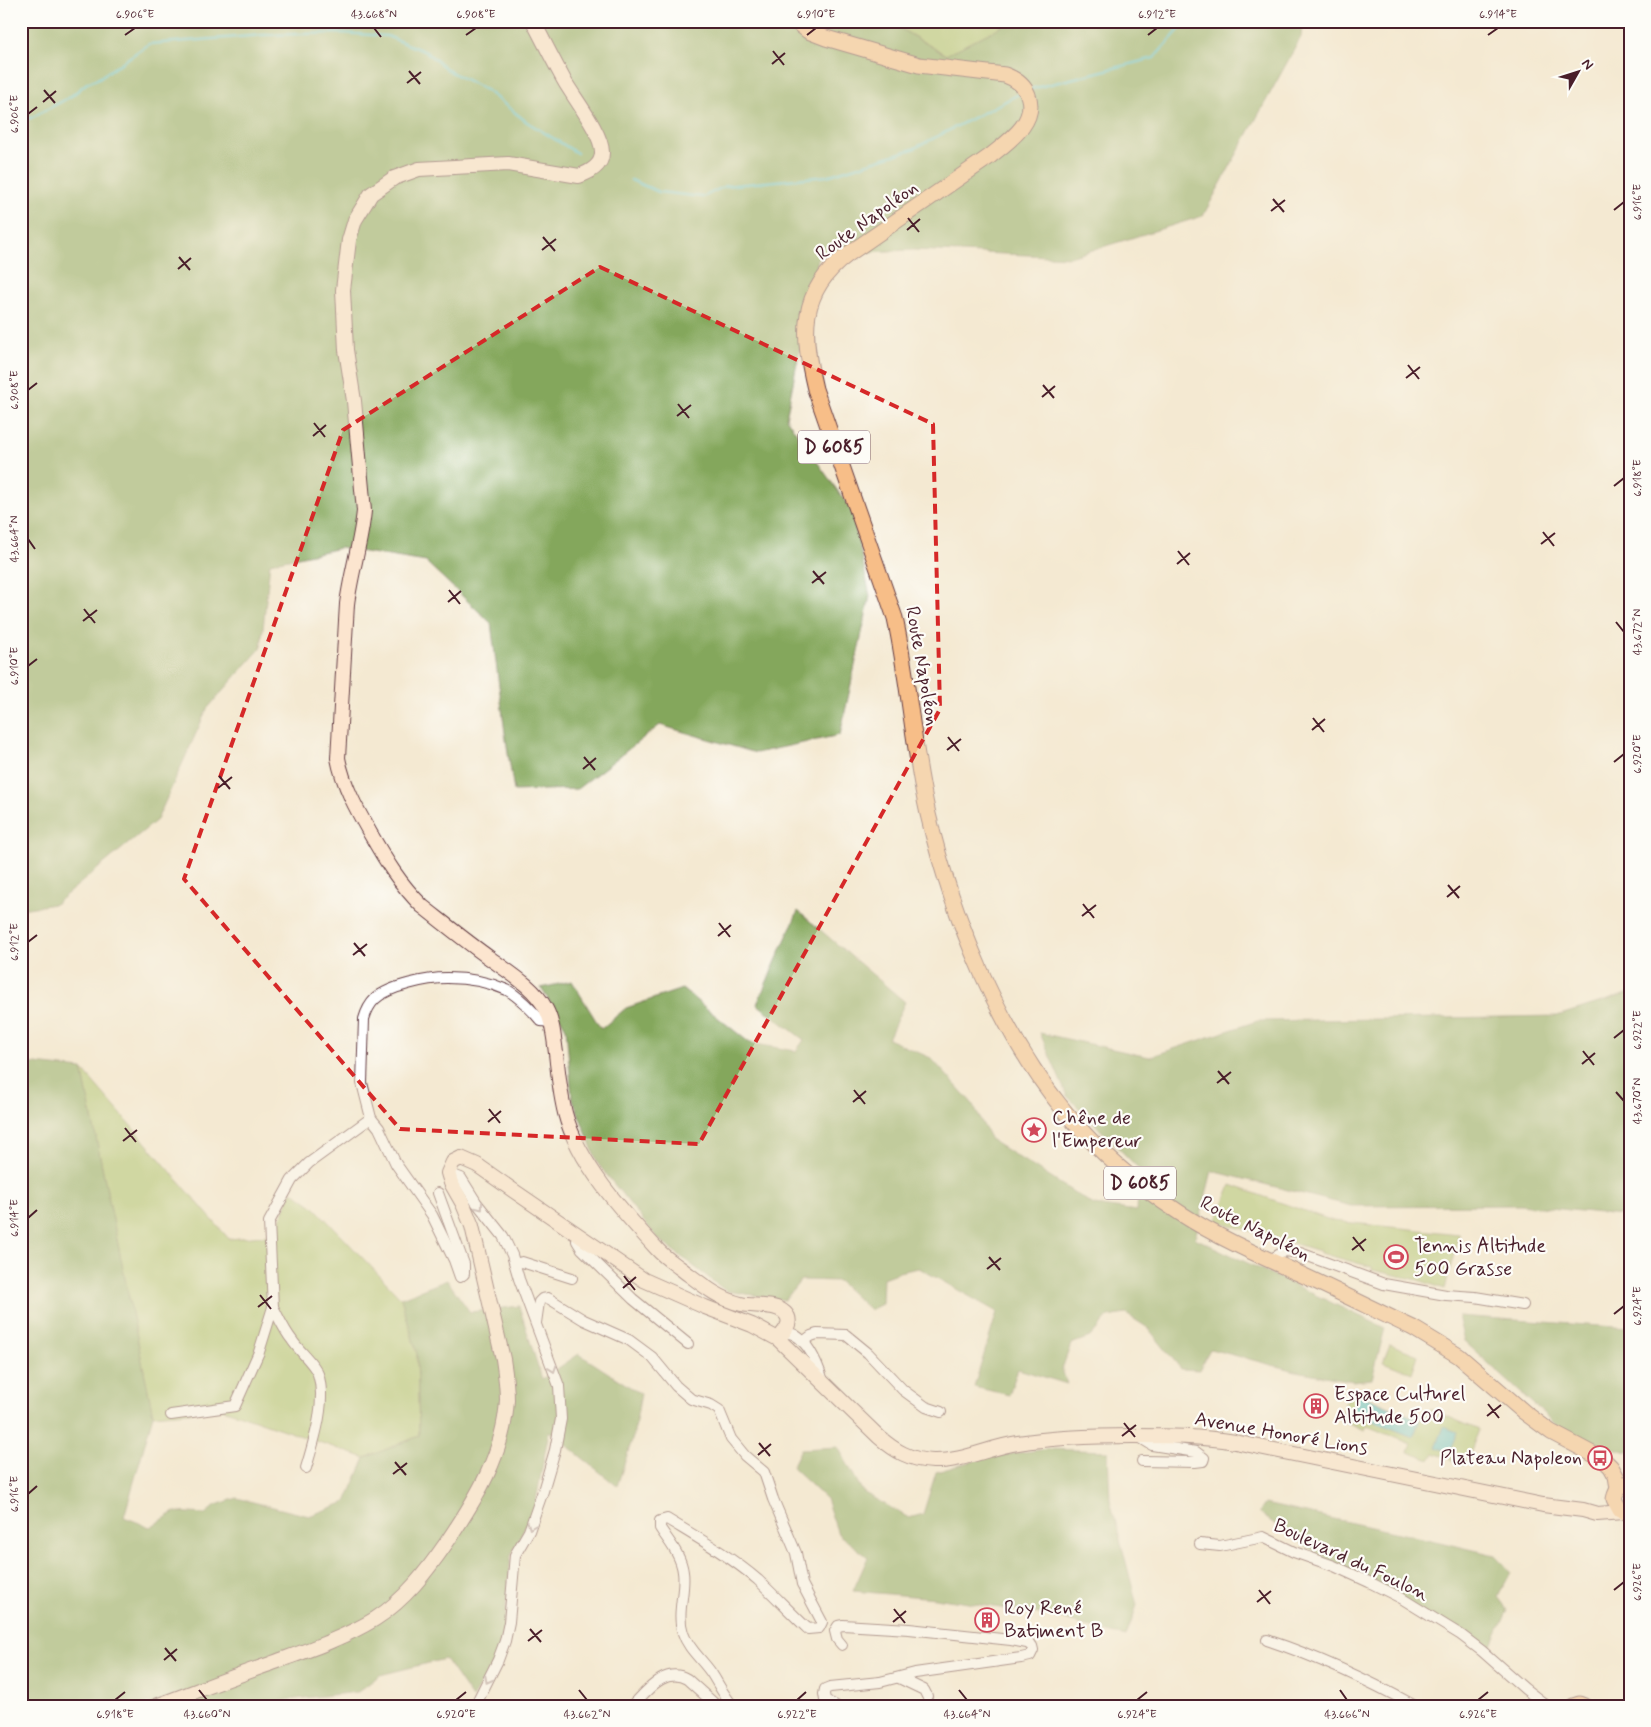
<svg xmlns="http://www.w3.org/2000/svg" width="1651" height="1727" viewBox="0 0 1651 1727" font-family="Mynerve,sans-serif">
  <rect width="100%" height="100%" fill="#fdfcf7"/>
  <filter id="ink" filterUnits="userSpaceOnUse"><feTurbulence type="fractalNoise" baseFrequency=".02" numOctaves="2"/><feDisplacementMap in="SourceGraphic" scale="10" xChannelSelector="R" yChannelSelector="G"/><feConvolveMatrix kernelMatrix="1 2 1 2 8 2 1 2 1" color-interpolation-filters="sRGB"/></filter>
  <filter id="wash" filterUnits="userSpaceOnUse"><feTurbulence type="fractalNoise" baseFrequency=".0096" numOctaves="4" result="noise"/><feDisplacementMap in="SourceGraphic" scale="20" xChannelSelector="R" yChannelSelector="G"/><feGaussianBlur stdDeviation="1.12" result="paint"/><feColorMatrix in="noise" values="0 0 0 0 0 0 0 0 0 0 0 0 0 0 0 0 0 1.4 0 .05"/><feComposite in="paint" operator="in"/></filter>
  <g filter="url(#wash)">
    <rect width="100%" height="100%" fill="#f4e9d2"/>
    <g fill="#a5c168" stroke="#78704a">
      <path d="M887,21H1012L946,55Z"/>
      <path d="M82,1069L229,1239L274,1235L292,1191L313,1206L401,1298L417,1354L419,1436L365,1458L223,1409L153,1415Z"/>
      <path d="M1231,1185L1333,1221L1459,1234L1445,1289L1418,1280L1372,1270V1267L1320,1253V1251L1216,1221Z"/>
      <path d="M1390,1344L1418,1355L1412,1373L1383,1362Z"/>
      <path d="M1351,1389L1359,1392L1351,1411L1413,1437L1422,1414L1427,1416L1430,1409L1479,1430L1465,1465L1434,1453L1430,1460L1408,1452L1411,1444L1367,1426L1365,1430L1339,1419Z"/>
    </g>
    <g fill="#84a75c" stroke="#676344">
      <path d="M21,21H887L946,55L1012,21H1303L1301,37L1203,216L1070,257L914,250L819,254L786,418L852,511L870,596L840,735L756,753L660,725L577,789L514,791L505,733L491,623L426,562L340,548L270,563L261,648L207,709L157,820L55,904L21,909Z"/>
      <path d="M798,911L905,1002L888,1039L931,1058L972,1103L991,1140L1094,1205L1137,1211L1139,1169L1067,1096L1040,1033L1149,1057L1257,1021L1557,1016L1630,993V1216L1520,1205L1351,1206L1212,1171L1195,1238L1385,1328L1372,1379L1353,1381L1295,1371L1210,1349L1199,1370L1181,1369L1148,1328L1126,1314L1108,1317L1090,1337L1071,1344L1062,1369L1067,1384L1018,1369L1009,1395L974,1387L997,1312L919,1268L899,1272L883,1278L882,1304L870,1310L838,1281L801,1280L785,1300L726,1291L658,1239L598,1164L572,1097L566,1028L541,988L572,981L601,1029L626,1008L682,989L750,1043L796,1051L804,1040L757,1004Z"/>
      <path d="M26,1063L82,1069L153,1415L124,1517L150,1527L175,1512L205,1514L216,1505L237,1498L309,1516L346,1502L365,1458L419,1436L417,1354L401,1298L447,1280L470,1312L519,1306L542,1379L579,1354L641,1394L633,1437L617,1486L549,1431L535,1506L511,1556L504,1624L497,1660L472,1698L445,1659L380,1675L358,1692L269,1702L261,1706H152L148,1703L141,1706H21V1066Z"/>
      <path d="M1458,1316L1630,1328V1451L1628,1452L1567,1435L1464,1341Z"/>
      <path d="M838,1447L863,1492L909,1518L923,1514L936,1472L988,1457L1047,1449L1108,1451L1110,1500L1137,1605L1126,1637L1046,1615L935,1598L853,1591L868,1557L838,1534L826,1499L792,1467L801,1449Z"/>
      <path d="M1265,1504L1431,1540L1495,1555L1511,1572L1498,1597L1508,1610L1492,1645L1367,1588L1259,1513Z"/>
    </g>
    <g fill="#52c0c8" stroke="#4e707a">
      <path d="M1358,1394L1420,1420L1413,1437L1351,1412Z"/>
      <path d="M1444,1427L1457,1432L1449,1452L1436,1447Z"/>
    </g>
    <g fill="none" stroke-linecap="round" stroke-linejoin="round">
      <g stroke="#52c0c8" stroke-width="2.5">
        <path d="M1031,89L1154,58L1187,21"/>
        <path d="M21,120L31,118L70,97L87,83L99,78L149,44L263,35L342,33L387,36L426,52L449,71L486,90L527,122L577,153"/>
        <path d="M631,180L659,192L703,197L725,186L827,176L913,149L1021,93"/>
      </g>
    </g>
  </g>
  <g filter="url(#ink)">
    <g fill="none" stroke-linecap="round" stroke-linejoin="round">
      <g stroke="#643d44" stroke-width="12">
        <g id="street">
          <path d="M448,1173L461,1178L476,1202L503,1236L512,1255L519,1279L559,1386L561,1419L555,1450L543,1491L529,1531L515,1555L509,1622L505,1641L498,1660L475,1706"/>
          <path d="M438,1193L464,1264V1274L461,1276"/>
          <path d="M579,1236L577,1241L582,1249L633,1299L688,1344"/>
          <path d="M1270,1260L1285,1251L1300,1253L1384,1284L1446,1295L1475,1297L1523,1305"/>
          <path d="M515,1264L522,1262L572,1278"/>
          <path d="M460,1277L454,1260L432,1215L396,1164L379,1128L371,1118L362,1083L364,1019C366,1012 369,1005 375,999C389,986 428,978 447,978C467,978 489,982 507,990C518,996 533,1011 541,1021L551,1022"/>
          <path d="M273,1307C279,1318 284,1330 292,1340C298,1350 314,1363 318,1374C327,1401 314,1441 306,1468"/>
          <path d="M536,1323L539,1302L542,1299L548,1298L584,1320L629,1340L652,1357L676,1386L691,1399L711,1405L719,1410L731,1439L745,1456L764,1472L773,1499L796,1553L802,1584L822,1622L819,1628L808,1629C791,1613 775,1596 758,1580C730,1556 698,1538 667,1519L660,1521V1528C669,1542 681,1555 683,1572C686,1590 676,1613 683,1633C688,1649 703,1660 712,1674C719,1685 724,1696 733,1706"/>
          <path d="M783,1333C787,1333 792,1333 795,1335C810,1344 818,1365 823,1381"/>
          <path d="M803,1342L811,1336L817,1334L846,1335L868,1353L903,1390L926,1407L941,1412"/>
          <path d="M171,1415L235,1406L259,1352L273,1307L269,1222L292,1180L309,1163L371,1118"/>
          <path d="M1139,1437L1152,1445L1196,1452L1204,1458L1203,1461L1195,1462L1142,1461"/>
          <path d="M1200,1544L1220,1546L1263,1537L1294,1552L1334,1566L1369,1582L1401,1598L1461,1635L1482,1651L1525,1689L1547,1706"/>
          <path d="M1267,1640C1318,1657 1368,1680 1415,1706"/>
          <path d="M899,1678L924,1690L927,1696"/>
          <path d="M632,1706C647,1691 665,1666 687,1679L717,1706"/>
          <path d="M836,1706L825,1700L824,1694L825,1689L830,1687L880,1682L915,1673L1021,1658L1030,1656L1033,1650L1032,1646L1027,1643L1011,1640L909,1629L843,1625L838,1626L835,1631L837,1639L842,1645"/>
        </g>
      </g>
      <g stroke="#643d44" stroke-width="16">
        <g id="secondary">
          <path d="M533,21C544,42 554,62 565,82C575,99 603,135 602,153C602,166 590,172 579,176L508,164L419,169L394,178L371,194L355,220L349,240L343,290L346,350L354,401L364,511C361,542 351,573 347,604L338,758C343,785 357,810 370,833C386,861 399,883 422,906C445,924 467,942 491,959C510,973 534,987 546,1009C553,1022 554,1039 556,1053C558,1073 560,1093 565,1113C578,1163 622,1211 657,1249C663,1256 672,1262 680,1268C699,1282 718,1299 741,1304C754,1307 775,1303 785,1313C794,1322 784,1332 778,1339"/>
          <path d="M156,1706C194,1692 232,1677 270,1664C305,1651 342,1639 375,1619C405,1600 427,1571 447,1542C476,1499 504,1454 507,1400C507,1386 505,1372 503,1359L472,1226L463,1204L451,1183L448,1173L453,1162L461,1158L477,1165L514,1191L644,1280L705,1307L752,1325L778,1339L879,1437C895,1451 910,1460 933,1461C962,1462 990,1447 1018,1443C1056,1437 1094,1436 1133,1436C1167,1436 1201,1436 1235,1442L1543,1505L1583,1510L1597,1514L1623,1512"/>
        </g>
      </g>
      <g stroke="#643d44" stroke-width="17">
        <g id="primary">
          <path d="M795,21L808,31L826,38L919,65L1005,75C1016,79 1024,85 1028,95C1038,123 1007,142 989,157L847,255C798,292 802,335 815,389L895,618C909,683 913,749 928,814C952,916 999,1032 1066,1113C1098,1151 1138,1186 1180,1213C1217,1237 1258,1255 1298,1273C1337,1291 1375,1310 1413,1328L1459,1356L1524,1412L1551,1432L1604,1460L1611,1467L1616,1476L1618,1488"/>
          <path d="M1630,1483C1620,1484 1616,1490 1614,1499L1620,1510L1630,1514"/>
          <path d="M1573,1706L1579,1704L1584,1706"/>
        </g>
      </g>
      <use href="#street" stroke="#fff" stroke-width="10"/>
      <use href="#secondary" stroke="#fce5cf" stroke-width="14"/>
      <use href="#primary" stroke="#f7be88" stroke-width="15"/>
    </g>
    <defs><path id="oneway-chevron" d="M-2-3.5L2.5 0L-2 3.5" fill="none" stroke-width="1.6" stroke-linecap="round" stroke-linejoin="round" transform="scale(1.25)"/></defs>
    <g stroke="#ae9aa0">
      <use href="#oneway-chevron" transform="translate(480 1207) rotate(52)"/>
      <use href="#oneway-chevron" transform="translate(553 1369) rotate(71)"/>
      <use href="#oneway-chevron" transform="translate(531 1526) rotate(111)"/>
      <use href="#oneway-chevron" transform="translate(488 1680) rotate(118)"/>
    </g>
  </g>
  <path d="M0 0H1651V1727H0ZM600,267L933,424L940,709L699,1144L400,1129L184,879L343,430Z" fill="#f4e9d2" fill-opacity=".55" fill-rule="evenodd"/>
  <path fill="none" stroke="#d62828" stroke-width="4" stroke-dasharray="10 6" stroke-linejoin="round" d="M600,267L933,424L940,709L699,1144L400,1129L184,879L343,430Z"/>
  <path fill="none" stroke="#4a1f2b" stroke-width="2" d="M374,28L381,37M125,35L135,28M466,35L476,28M807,35L816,28M1148,35L1157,28M1488,35L1498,28M773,51L784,65M772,64L785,53M409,71L420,84M407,83L421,72M44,90L55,103M43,102L56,91M28,114L37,107M1273,199L1284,212M1614,210L1624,202M1271,211L1285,200M908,218L919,232M907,230L920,219M543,237L555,251M542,250L556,239M179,257L190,270M178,269L191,258M1408,365L1419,379M1406,378L1420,367M1043,385L1054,398M28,390L37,383M1042,397L1055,386M678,404L689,418M677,416L691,405M314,423L325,437M313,436L326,425M1614,486L1624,478M1543,532L1554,546M28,539L35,549M1541,544L1555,533M1178,551L1189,565M1177,564L1190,553M813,571L824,584M812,583L826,572M449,590L460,604M448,602L461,591M84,609L95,623M83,621L97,610M1616,622L1624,632M28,666L37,659M1313,718L1324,732M1312,730L1325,719M948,737L959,751M947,750L961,739M584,757L595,770M1614,762L1624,754M583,769L596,758M219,776L230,789M218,788L232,777M1448,885L1459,898M1447,897L1460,886M1083,904L1094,918M1082,916L1096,905M719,923L730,937M718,936L731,925M28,942L37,935M354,943L365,956M353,955L367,944M1614,1038L1624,1030M1583,1051L1594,1065M1582,1064L1595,1053M1218,1071L1229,1084M1217,1083L1231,1072M854,1090L865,1104M1616,1092L1624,1101M853,1102L866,1091M489,1109L500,1123M488,1122L501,1111M125,1128L136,1142M123,1141L137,1130M28,1218L37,1210M1353,1237L1364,1251M1352,1250L1366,1239M989,1257L1000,1270M987,1269L1001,1258M624,1276L635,1290M623,1288L636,1277M260,1295L271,1309M258,1307L272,1296M1614,1314L1624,1306M1488,1404L1499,1418M1487,1416L1501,1405M1124,1423L1135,1437M1122,1436L1136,1425M759,1443L770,1456M758,1455L771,1444M395,1462L406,1475M393,1474L407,1463M28,1494L37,1486M1259,1590L1270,1604M1614,1590L1624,1582M1257,1602L1271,1591M894,1609L905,1623M893,1622L906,1611M530,1629L541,1642M528,1641L542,1630M165,1648L176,1661M164,1660L177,1649M199,1690L207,1700M579,1690L587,1700M959,1690L967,1700M1340,1690L1347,1700M115,1700L125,1692M456,1700L466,1692M797,1700L806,1692M1137,1700L1147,1692M1478,1700L1488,1692"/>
  <defs>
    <g id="sight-ring" transform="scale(1.25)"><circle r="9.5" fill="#fdfcf7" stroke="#d1495b" stroke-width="1.5"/><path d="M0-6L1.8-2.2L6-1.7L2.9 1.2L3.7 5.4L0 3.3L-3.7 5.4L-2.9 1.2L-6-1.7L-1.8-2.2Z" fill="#d1495b"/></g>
    <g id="stadium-ring" transform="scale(1.25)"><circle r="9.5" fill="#fdfcf7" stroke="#d1495b" stroke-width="1.5"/><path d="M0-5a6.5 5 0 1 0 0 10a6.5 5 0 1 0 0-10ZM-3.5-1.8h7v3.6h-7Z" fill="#d1495b"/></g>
    <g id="building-ring" transform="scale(1.25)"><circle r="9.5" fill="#fdfcf7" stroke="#d1495b" stroke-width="1.5"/><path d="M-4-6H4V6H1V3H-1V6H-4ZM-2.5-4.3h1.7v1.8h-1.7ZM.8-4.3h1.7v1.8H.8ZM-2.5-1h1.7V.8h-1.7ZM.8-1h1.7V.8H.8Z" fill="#d1495b"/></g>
    <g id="bus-ring" transform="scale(1.25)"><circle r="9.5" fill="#fdfcf7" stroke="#d1495b" stroke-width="1.5"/><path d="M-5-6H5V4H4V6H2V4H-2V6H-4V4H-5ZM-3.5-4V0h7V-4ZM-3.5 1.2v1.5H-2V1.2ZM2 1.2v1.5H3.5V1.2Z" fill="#d1495b"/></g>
  </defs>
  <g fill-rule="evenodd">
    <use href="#sight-ring" x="1034" y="1130"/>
    <use href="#stadium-ring" x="1396" y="1257"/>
    <use href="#building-ring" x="1316" y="1406"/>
    <use href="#bus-ring" x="1600" y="1458"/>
    <use href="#building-ring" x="987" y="1620"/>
  </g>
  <g text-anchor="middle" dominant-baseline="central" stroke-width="4.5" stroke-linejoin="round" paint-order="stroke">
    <g fill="#fdfcf7" stroke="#806168" stroke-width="1">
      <rect x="798" y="430.5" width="72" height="33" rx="4"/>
      <rect x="1104" y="1166.5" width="72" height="33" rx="4"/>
    </g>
    <g font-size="19" font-weight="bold" fill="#4a1f2b">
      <text x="834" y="447">D 6085</text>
      <text x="1140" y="1183">D 6085</text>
    </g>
    <g font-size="20" fill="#4a1f2b" stroke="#fdfcf7">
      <text transform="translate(867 221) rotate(-36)">Route Napoléon</text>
      <text transform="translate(922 666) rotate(80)">Route Napoléon</text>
      <text transform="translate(1255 1229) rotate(27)">Route Napoléon</text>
      <text transform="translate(1281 1434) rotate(10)">Avenue Honoré Lions</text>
      <text transform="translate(1351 1560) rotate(25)">Boulevard du Foulon</text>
    </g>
    <g font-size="20" fill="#4a1f2b" stroke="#fdfcf7" text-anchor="start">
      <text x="1052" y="1118">Chêne de<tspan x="1052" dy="23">l'Empereur</tspan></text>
      <text x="1414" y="1246">Tennis Altitude<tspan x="1414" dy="23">500 Grasse</tspan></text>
      <text x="1334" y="1394">Espace Culturel<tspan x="1334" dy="23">Altitude 500</tspan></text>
      <text x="1582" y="1458" text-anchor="end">Plateau Napoleon</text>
      <text x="1004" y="1608">Roy René<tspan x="1004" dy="23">Batiment B</tspan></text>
    </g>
  </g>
  <rect width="1651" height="1727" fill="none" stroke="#fdfcf7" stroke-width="55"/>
  <g transform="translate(1578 72) rotate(51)" stroke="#fdfcf7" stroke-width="4" paint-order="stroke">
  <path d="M0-4L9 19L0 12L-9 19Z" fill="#4a1f2b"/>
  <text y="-8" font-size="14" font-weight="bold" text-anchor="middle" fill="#4a1f2b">N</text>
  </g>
  <rect x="28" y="28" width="1596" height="1672" fill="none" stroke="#4a1f2b" stroke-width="2"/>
  <g font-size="12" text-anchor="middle" fill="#4a1f2b">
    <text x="135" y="18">6.906°E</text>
    <text x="374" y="18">43.668°N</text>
    <text x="476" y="18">6.908°E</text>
    <text x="816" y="18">6.910°E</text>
    <text x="1157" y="18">6.912°E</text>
    <text x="1498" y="18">6.914°E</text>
    <text transform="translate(14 114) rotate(-90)" y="4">6.906°E</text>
    <text transform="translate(1637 202) rotate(-90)" y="4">6.916°E</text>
    <text transform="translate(14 390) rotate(-90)" y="4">6.908°E</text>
    <text transform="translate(1637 478) rotate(-90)" y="4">6.918°E</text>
    <text transform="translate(14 539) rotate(-90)" y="4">43.664°N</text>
    <text transform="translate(1637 632) rotate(-90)" y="4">43.672°N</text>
    <text transform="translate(14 666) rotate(-90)" y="4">6.910°E</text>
    <text transform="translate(1637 754) rotate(-90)" y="4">6.920°E</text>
    <text transform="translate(14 942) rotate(-90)" y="4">6.912°E</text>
    <text transform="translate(1637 1030) rotate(-90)" y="4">6.922°E</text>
    <text transform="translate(1637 1101) rotate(-90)" y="4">43.670°N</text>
    <text transform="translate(14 1218) rotate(-90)" y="4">6.914°E</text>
    <text transform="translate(1637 1306) rotate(-90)" y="4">6.924°E</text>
    <text transform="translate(14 1494) rotate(-90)" y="4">6.916°E</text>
    <text transform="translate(1637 1582) rotate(-90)" y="4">6.926°E</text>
    <text x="115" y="1718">6.918°E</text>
    <text x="207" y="1718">43.660°N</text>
    <text x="456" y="1718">6.920°E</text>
    <text x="587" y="1718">43.662°N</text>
    <text x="797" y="1718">6.922°E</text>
    <text x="967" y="1718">43.664°N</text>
    <text x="1137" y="1718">6.924°E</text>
    <text x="1347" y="1718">43.666°N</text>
    <text x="1478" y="1718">6.926°E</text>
  </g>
</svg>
